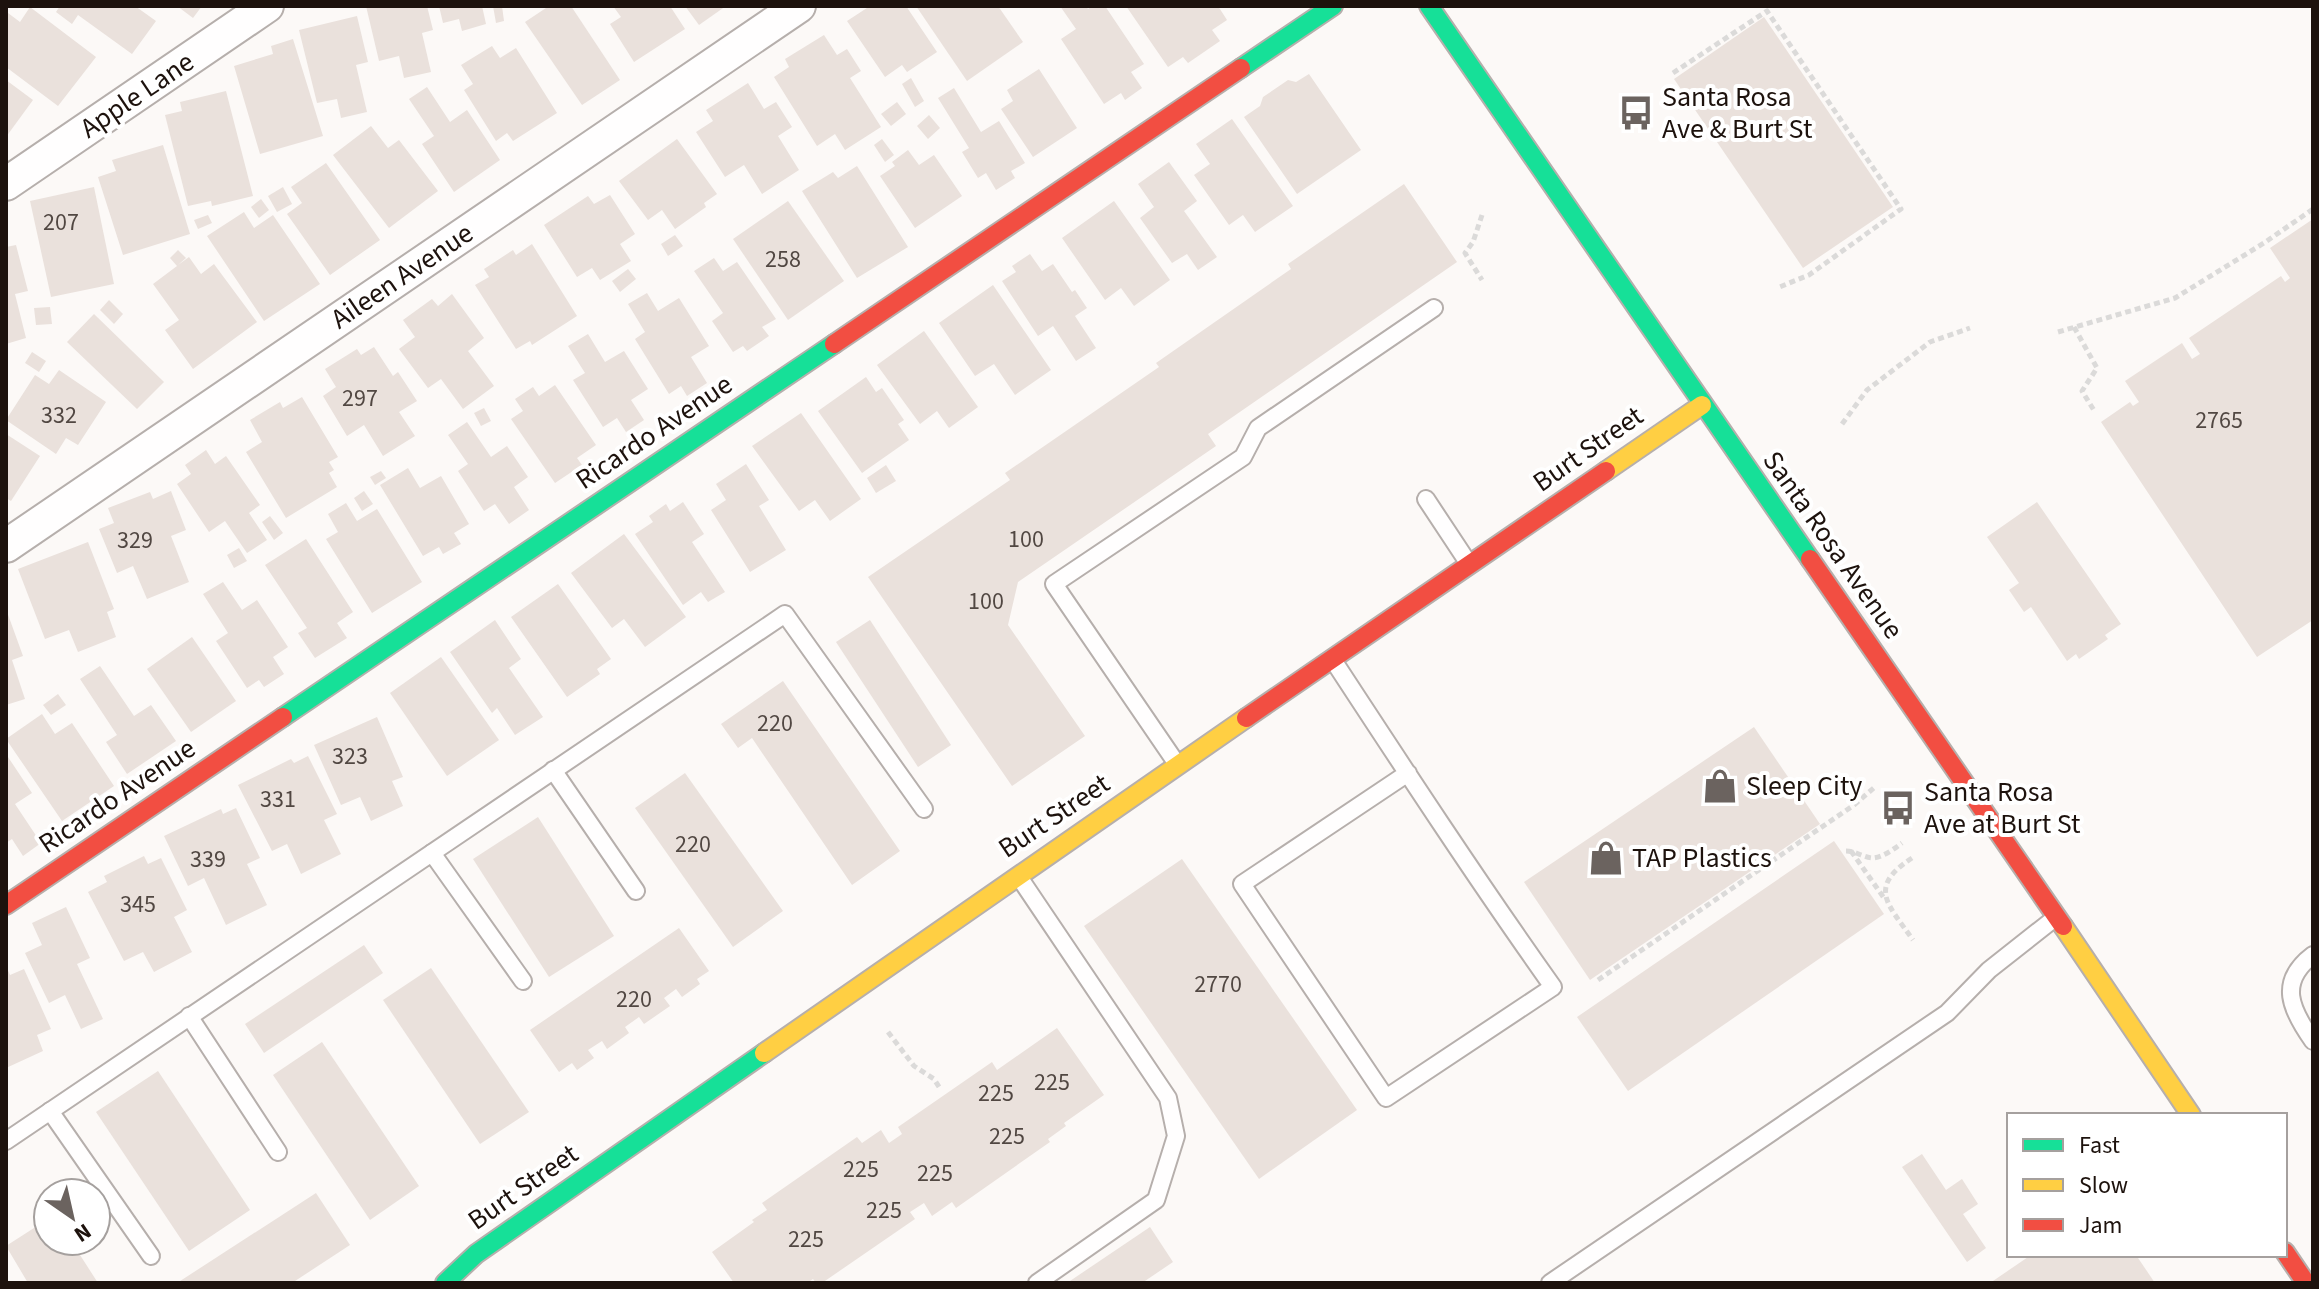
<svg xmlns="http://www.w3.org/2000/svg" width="2319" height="1289" viewBox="0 0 2319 1289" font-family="'Source Sans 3',sans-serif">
  <rect width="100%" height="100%" fill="#fcf9f7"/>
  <g fill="#eae1dc">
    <path d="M60,6H135L156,21L132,54L78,15L72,24L56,12Z"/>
    <path d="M177,6H202L193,18Z"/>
    <path d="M366,6H427L433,30L422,33L431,72L404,78L399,56L379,61Z"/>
    <path d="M439,6H482L486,24L462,31L459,19L443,23Z"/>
    <path d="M493,6H502L504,21L496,23Z"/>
    <path d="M549,6H571L620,80L582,105L525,22Z"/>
    <path d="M613,6H670L685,29L634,62L610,24L621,17Z"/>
    <path d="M685,6H726L699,25Z"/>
    <path d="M870,6H906L937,52L907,72L902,65L885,77L847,21Z"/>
    <path d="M916,6H998L1023,42L967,81Z"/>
    <path d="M1060,6H1086L1088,9L1092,6H1105L1144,64L1131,72L1142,88L1125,100L1121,93L1104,104L1061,39L1076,29Z"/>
    <path d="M1126,6H1218L1227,20L1212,30L1220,41L1188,63L1183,57L1168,67Z"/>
    <path d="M30,7L96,57L58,106L6,67V16L8,13L20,22Z"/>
    <path d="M357,16L368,62L356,65L367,112L341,118L337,99L317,103L299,30Z"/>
    <path d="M1764,17L1893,207L1803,268L1674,79Z"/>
    <path d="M824,35L837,55L847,49L861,71L850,78L881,127L845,150L835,134L817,146L774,77L789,67L785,59Z"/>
    <path d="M293,39L323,136L260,154L234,66L273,54L271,46Z"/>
    <path d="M492,46L500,58L516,48L557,113L513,141L507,133L496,141L464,90L473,84L461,65Z"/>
    <path d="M1039,69L1077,128L1033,157L1001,109L1013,101L1007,90Z"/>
    <path d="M1309,74L1361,150L1297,194L1244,117L1260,106L1263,97L1288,80L1296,82Z"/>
    <path d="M911,78L924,101L915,107L902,84Z"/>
    <path d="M6,80L33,100L6,137Z"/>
    <path d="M748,83L764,109L776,102L792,127L778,136L799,170L762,194L744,165L725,177L696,132L713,121L706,110Z"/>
    <path d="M427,87L450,122L467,110L500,160L454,192L422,144L434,136L409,99Z"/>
    <path d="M954,88L981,132L999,121L1025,163L1011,171L1015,178L996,190L986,173L978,178L962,152L969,148L938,98Z"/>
    <path d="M226,91L253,196L212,206L211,201L188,206L165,115L182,111L180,102Z"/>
    <path d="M897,102L906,114L891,126L881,114Z"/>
    <path d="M929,115L940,128L928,139L917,126Z"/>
    <path d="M1232,119L1293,206L1255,232L1243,215L1229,225L1194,175L1210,164L1196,144Z"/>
    <path d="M371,126L388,148L399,140L438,191L389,228L333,155Z"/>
    <path d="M677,139L717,194L704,203L706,207L675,229L662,210L648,220L619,181Z"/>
    <path d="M882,139L894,155L885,162L874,145Z"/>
    <path d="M163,145L190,234L123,255L98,177L116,171L112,160Z"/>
    <path d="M908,150L919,165L934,155L962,196L915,228L880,176L895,166L892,162Z"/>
    <path d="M1169,162L1197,201L1184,211L1217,257L1198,270L1187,254L1172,263L1140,218L1154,207L1138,184Z"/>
    <path d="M326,163L380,240L330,275L287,214L302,203L291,187Z"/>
    <path d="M857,166L908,247L857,278L802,191L833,172L838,178Z"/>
    <path d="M1404,184L1457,262L1208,434L1216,446L1018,582L1008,625L1085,736L1012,786L868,577L1010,480L1005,473L1159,367L1156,363L1291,269L1288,264Z"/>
    <path d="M94,187L114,284L51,297L30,201Z"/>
    <path d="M283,187L292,204L277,212L268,196Z"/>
    <path d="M610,195L635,234L620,244L631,261L600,280L592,268L577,277L544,225L588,196L594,204Z"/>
    <path d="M261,199L269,210L259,218L251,207Z"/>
    <path d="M788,201L844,281L788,320L733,239Z"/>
    <path d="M1114,201L1170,280L1134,306L1121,288L1105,300L1062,238Z"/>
    <path d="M244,212L254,228L273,215L320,284L264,321L207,236Z"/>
    <path d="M208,215L212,223L198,229L194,220Z"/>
    <path d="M2313,219V620L2257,657L2101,422L2130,402L2133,406L2139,402L2125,381L2182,343L2192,359L2200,354L2189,338L2281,276L2285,282L2290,278L2270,248Z"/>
    <path d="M675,235L683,246L668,256L661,244Z"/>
    <path d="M532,244L577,316L532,345L530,341L516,349L475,285L489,277L484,269L513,250L516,255Z"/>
    <path d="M16,245L28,291L15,294L26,338L6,344V247Z"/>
    <path d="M178,250L186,258L178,265L189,257L201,274L214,264L257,322L193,369L165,330L179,320L153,284L177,266L170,258Z"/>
    <path d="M1030,254L1042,271L1053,264L1072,292L1075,290L1087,308L1075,316L1096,348L1076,361L1053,326L1038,336L1002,281L1016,272L1012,266Z"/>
    <path d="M714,258L723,271L737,262L776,319L762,327L769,336L747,351L743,346L733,352L712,321L723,313L694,271Z"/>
    <path d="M628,269L636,279L620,292L612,281Z"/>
    <path d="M993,285L1051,370L1015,395L994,364L975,376L939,323Z"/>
    <path d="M647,293L658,311L679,298L709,346L691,357L707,383L687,396L681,386L669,394L635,339L645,332L628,304Z"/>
    <path d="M452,294L484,338L468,351L494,386L463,409L441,379L428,388L399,349L415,337L403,320L432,299L438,306Z"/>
    <path d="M109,300L123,314L114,324L100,310Z"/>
    <path d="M50,307L52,324L36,325L34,308Z"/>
    <path d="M94,314L164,382L137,409L67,342Z"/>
    <path d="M924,331L978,407L949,428L937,411L920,424L877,365Z"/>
    <path d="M588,334L605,362L624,351L648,389L631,400L644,420L626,432L617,418L603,427L573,380L585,373L568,346Z"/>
    <path d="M374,347L393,376L398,372L417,401L399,412L415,436L383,456L364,425L347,436L323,396L336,387L325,369L357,349L361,355Z"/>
    <path d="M32,352L46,361L39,372L25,363Z"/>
    <path d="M59,370L106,402L78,445L66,438L56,454L6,420L35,375L49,384Z"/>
    <path d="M866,377L876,392L882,388L904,420L898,424L909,440L862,473L818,411Z"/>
    <path d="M555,385L596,445L577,458L582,465L555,483L511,419L523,411L515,399L533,387L539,396Z"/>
    <path d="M302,397L338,457L329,462L334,470L329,473L337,487L286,518L246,452L262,442L250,420L280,402L283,408Z"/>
    <path d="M484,408L491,421L481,426L474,413Z"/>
    <path d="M801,413L861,499L830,521L815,500L799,511L752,446Z"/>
    <path d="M467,422L491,457L507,446L528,477L514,487L529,510L509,524L495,504L484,511L458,471L468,464L448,435Z"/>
    <path d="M6,434L40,456L11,501L6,498Z"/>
    <path d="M206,450L215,464L226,456L260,505L249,513L267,540L247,553L225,521L209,532L177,484L191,474L185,465Z"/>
    <path d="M746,464L769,500L759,506L786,550L750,572L711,510L726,500L716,484Z"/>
    <path d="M886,465L896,481L876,493L867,478Z"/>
    <path d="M408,468L420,488L441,476L469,524L454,533L461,544L443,554L439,547L423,556L380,485Z"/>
    <path d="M381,471L386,478L375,485L370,477Z"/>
    <path d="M171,491L186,530L171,536L189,582L147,599L133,566L117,573L99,529L114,523L108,508L150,492L153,499Z"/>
    <path d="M364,491L373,504L362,511L354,498Z"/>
    <path d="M683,502L704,534L692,542L725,592L708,602L701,592L683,605L635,534L653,522L649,516L666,504L670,511Z"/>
    <path d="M2037,502L2121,624L2105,635L2108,639L2079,659L2076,654L2067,661L2031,607L2024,612L2009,590L2019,583L1987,537Z"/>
    <path d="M346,503L357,521L377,509L422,582L372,613L326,539L338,532L328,514Z"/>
    <path d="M270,516L283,533L274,540L262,522Z"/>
    <path d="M624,534L686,617L645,647L624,619L612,628L571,573Z"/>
    <path d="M306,539L353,612L337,623L347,638L315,658L298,633L307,628L265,565Z"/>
    <path d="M88,542L114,609L107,612L116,637L78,652L69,630L45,639L18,569Z"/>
    <path d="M239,548L247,561L234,568L227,555Z"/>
    <path d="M223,582L242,610L257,600L288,647L273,657L284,674L264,687L259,680L247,688L216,641L228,633L203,594Z"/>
    <path d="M558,584L611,659L597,669L600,674L567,697L511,617Z"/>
    <path d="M6,609L23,656L12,660L25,699L6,705Z"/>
    <path d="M495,620L521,659L509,668L543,717L515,735L497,708L492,713L450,652Z"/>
    <path d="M870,620L951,745L918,767L836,642Z"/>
    <path d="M192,637L236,701L191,732L147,669Z"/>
    <path d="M441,657L499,740L447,776L390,693Z"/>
    <path d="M100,666L134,716L151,705L176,741L127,774L106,742L117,735L80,679Z"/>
    <path d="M783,681L900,851L852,885L752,738L738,748L721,724Z"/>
    <path d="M58,694L66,705L51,715L43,705Z"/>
    <path d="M42,714L55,734L72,723L114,786L62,821L6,739Z"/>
    <path d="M377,717L403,777L392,781L403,806L371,821L360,797L341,805L314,745Z"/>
    <path d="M1754,727L1820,824L1590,980L1524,882Z"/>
    <path d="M6,754L32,793L15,804L41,843L23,856L12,839L6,843Z"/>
    <path d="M308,756L337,814L324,820L341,854L301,874L287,844L272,851L238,785L291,759L294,763Z"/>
    <path d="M685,773L783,911L733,947L635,808Z"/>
    <path d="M236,808L260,858L247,864L267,905L226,925L204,878L188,886L164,836L221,809L223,814Z"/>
    <path d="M538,817L614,936L549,977L473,859Z"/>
    <path d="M1834,841L1884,914L1628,1091L1577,1017Z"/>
    <path d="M144,856L148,864L161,858L187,910L174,917L192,952L154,972L143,952L124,961L88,892L107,882L104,876Z"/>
    <path d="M1182,859L1357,1110L1259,1179L1084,926Z"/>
    <path d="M66,907L90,958L77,964L103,1019L81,1029L65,995L49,1003L25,953L42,945L32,923Z"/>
    <path d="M679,928L709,971L697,979L700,984L682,997L676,989L664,998L670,1006L644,1024L639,1017L625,1027L629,1033L607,1049L602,1041L588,1050L594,1058L577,1070L572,1063L559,1072L530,1030Z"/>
    <path d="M364,945L383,973L264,1053L245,1024Z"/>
    <path d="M6,966L10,975L24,969L51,1029L37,1035L43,1051L6,1068Z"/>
    <path d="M431,968L529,1112L480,1144L383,1000Z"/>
    <path d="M1057,1028L1104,1095L1064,1123L1066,1126L1048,1139L1050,1142L956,1208L952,1202L932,1216L924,1203L910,1212L915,1219L822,1283H816L813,1279L807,1283H734L712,1252L754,1222L752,1220L767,1210L762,1203L857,1137L862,1143L881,1130L889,1143L902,1134L898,1127L992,1062L997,1070Z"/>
    <path d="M322,1042L419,1186L370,1220L273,1075Z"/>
    <path d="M158,1071L250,1210L189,1251L96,1112Z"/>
    <path d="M1922,1154L1946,1190L1962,1179L1978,1204L1963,1214L1986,1248L1967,1262L1902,1167Z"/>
    <path d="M316,1193L350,1245L292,1283H177Z"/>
    <path d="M48,1219V1241H71L98,1283H28L6,1246Z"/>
    <path d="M1150,1227L1173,1262L1142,1283H1067Z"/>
    <path d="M2031,1255H2136L2155,1283H1990Z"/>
  </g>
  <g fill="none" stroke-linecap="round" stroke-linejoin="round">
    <g stroke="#b6afac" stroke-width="20">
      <g id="lane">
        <path d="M1426,499L1469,564"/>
        <path d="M1333,660C1405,770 1477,880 1553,987L1386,1098L1242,884L1408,773"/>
        <path d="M1177,764L1054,584L1243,457L1258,428L1434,308"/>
        <path d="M553,770L636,891"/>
        <path d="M432,853L523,981"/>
        <path d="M1019,877L1168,1098L1176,1136L1156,1200L1037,1283"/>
        <path d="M2313,955C2277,982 2291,1010 2313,1041"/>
        <path d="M189,1016L278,1152"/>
        <path d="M50,1111L151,1256"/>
        <path d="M6,1141L785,614L924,809"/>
        <path d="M1550,1283L1947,1013L1989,970L2055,918"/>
      </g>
    </g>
    <g stroke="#b6afac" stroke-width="36">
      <g id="street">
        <path d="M6,184L267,6"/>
        <path d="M6,546L799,6"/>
      </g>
    </g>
    <g stroke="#b6afac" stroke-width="22">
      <g id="fast">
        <path d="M1429,6L1810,559"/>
        <path d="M1241,68L1333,6"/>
        <path d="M283,717L834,344"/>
        <path d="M445,1283L476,1254L764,1053"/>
      </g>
    </g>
    <g stroke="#b6afac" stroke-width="22">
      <g id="slow">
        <path d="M1606,471L1702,405"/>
        <path d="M2063,926L2191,1115"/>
        <path d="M764,1053L1246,718"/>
      </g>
    </g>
    <g stroke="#b6afac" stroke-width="22">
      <g id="jam">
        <path d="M834,344L1241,68"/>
        <path d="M1810,559L2063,926"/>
        <path d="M1246,718L1606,471"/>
        <path d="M6,905L283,717"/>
        <path d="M2285,1252L2306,1283"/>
      </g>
    </g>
    <g stroke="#dbdad9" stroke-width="5" stroke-dasharray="6 4" stroke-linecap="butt">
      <path d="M1673,73L1767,11L1901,209L1809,275L1777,288"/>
      <path d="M1482,215L1473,242L1465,253L1482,280"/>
      <path d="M2074,327L2097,368L2082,391L2095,412"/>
      <path d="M2058,332L2175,298L2264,243L2313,209"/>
      <path d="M1842,424L1867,390L1930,342L1970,328"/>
      <path d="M1846,851C1856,851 1862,857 1872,858C1882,858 1894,849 1902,843"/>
      <path d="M1851,851L1884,898"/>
      <path d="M1912,858C1866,888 1889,905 1913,940"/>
      <path d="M1598,980L1854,805L1876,786"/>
      <path d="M888,1032L914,1066L934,1079L941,1090"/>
    </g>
    <use href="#lane" stroke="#fffefe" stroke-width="16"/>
    <use href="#street" stroke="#fffefe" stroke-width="32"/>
    <use href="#fast" stroke="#16e098" stroke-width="18"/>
    <use href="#slow" stroke="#ffcf43" stroke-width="18"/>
    <use href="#jam" stroke="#f24e42" stroke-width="18"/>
  </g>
  <defs>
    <g id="bus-bare" transform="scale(2.76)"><path d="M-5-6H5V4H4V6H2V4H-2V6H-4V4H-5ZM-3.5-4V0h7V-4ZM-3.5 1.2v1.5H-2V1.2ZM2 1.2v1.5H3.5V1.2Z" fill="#6b635f" stroke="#fff" stroke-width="2.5" paint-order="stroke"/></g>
    <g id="shop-bare" transform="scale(2.76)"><path d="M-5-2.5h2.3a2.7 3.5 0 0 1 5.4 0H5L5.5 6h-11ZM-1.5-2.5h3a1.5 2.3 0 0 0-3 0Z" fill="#6b635f" stroke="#fff" stroke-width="2.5" paint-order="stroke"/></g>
  </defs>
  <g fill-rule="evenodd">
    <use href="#bus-bare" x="1636" y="113"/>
    <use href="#shop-bare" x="1720" y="786"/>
    <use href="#bus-bare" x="1898" y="808"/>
    <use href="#shop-bare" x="1606" y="858"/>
  </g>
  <g text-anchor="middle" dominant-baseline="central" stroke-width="8" stroke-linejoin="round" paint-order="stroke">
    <g font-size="24" fill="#514742">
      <text x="61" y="222">207</text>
      <text x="783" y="259">258</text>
      <text x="360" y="398">297</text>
      <text x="59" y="415">332</text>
      <text x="2219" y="420">2765</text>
      <text x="1026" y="539">100</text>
      <text x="135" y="540">329</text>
      <text x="986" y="601">100</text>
      <text x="775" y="723">220</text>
      <text x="350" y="756">323</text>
      <text x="278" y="799">331</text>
      <text x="693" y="844">220</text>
      <text x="208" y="859">339</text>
      <text x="138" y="904">345</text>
      <text x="1218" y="984">2770</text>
      <text x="634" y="999">220</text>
      <text x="1052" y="1082">225</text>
      <text x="996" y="1093">225</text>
      <text x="1007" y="1136">225</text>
      <text x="861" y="1169">225</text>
      <text x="935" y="1173">225</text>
      <text x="884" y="1210">225</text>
      <text x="806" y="1239">225</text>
    </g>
    <g font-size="28" fill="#1d120d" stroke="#fff">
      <text transform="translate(137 95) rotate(-34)">Apple Lane</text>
      <text transform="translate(402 276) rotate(-34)">Aileen Avenue</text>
      <text transform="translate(654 432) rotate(-34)">Ricardo Avenue</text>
      <text transform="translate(1588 449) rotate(-35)">Burt Street</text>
      <text transform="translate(1833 545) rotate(55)">Santa Rosa Avenue</text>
      <text transform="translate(117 796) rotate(-34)">Ricardo Avenue</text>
      <text transform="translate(1054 816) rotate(-34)">Burt Street</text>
      <text transform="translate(523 1187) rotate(-35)">Burt Street</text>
    </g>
    <g font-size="28" fill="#1d120d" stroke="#fff" text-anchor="start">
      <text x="1662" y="97">Santa Rosa<tspan x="1662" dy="32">Ave &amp; Burt St</tspan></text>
      <text x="1746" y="786">Sleep City</text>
      <text x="1924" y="792">Santa Rosa<tspan x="1924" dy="32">Ave at Burt St</tspan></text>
      <text x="1632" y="858">TAP Plastics</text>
    </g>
  </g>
  <rect width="2319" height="1289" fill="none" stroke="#1d120d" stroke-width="16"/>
  <rect x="2007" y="1113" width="280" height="144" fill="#ffffff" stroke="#a5a09e" stroke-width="2"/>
  <rect x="2023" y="1139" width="40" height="12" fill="#16e098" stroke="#a5a09e" stroke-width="2"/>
  <text x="2079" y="1153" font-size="24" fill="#1d120d">Fast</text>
  <rect x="2023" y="1179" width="40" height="12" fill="#ffcf43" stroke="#a5a09e" stroke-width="2"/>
  <text x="2079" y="1193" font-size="24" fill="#1d120d">Slow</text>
  <rect x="2023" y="1219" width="40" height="12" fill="#f24e42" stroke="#a5a09e" stroke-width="2"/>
  <text x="2079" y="1233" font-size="24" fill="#1d120d">Jam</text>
  <g transform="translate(72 1217) rotate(146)"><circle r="38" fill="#ffffff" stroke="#a5a09e" stroke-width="2"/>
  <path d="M0-6L14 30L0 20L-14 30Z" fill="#6b635f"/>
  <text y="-12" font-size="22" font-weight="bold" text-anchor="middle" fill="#1d120d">N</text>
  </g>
</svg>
